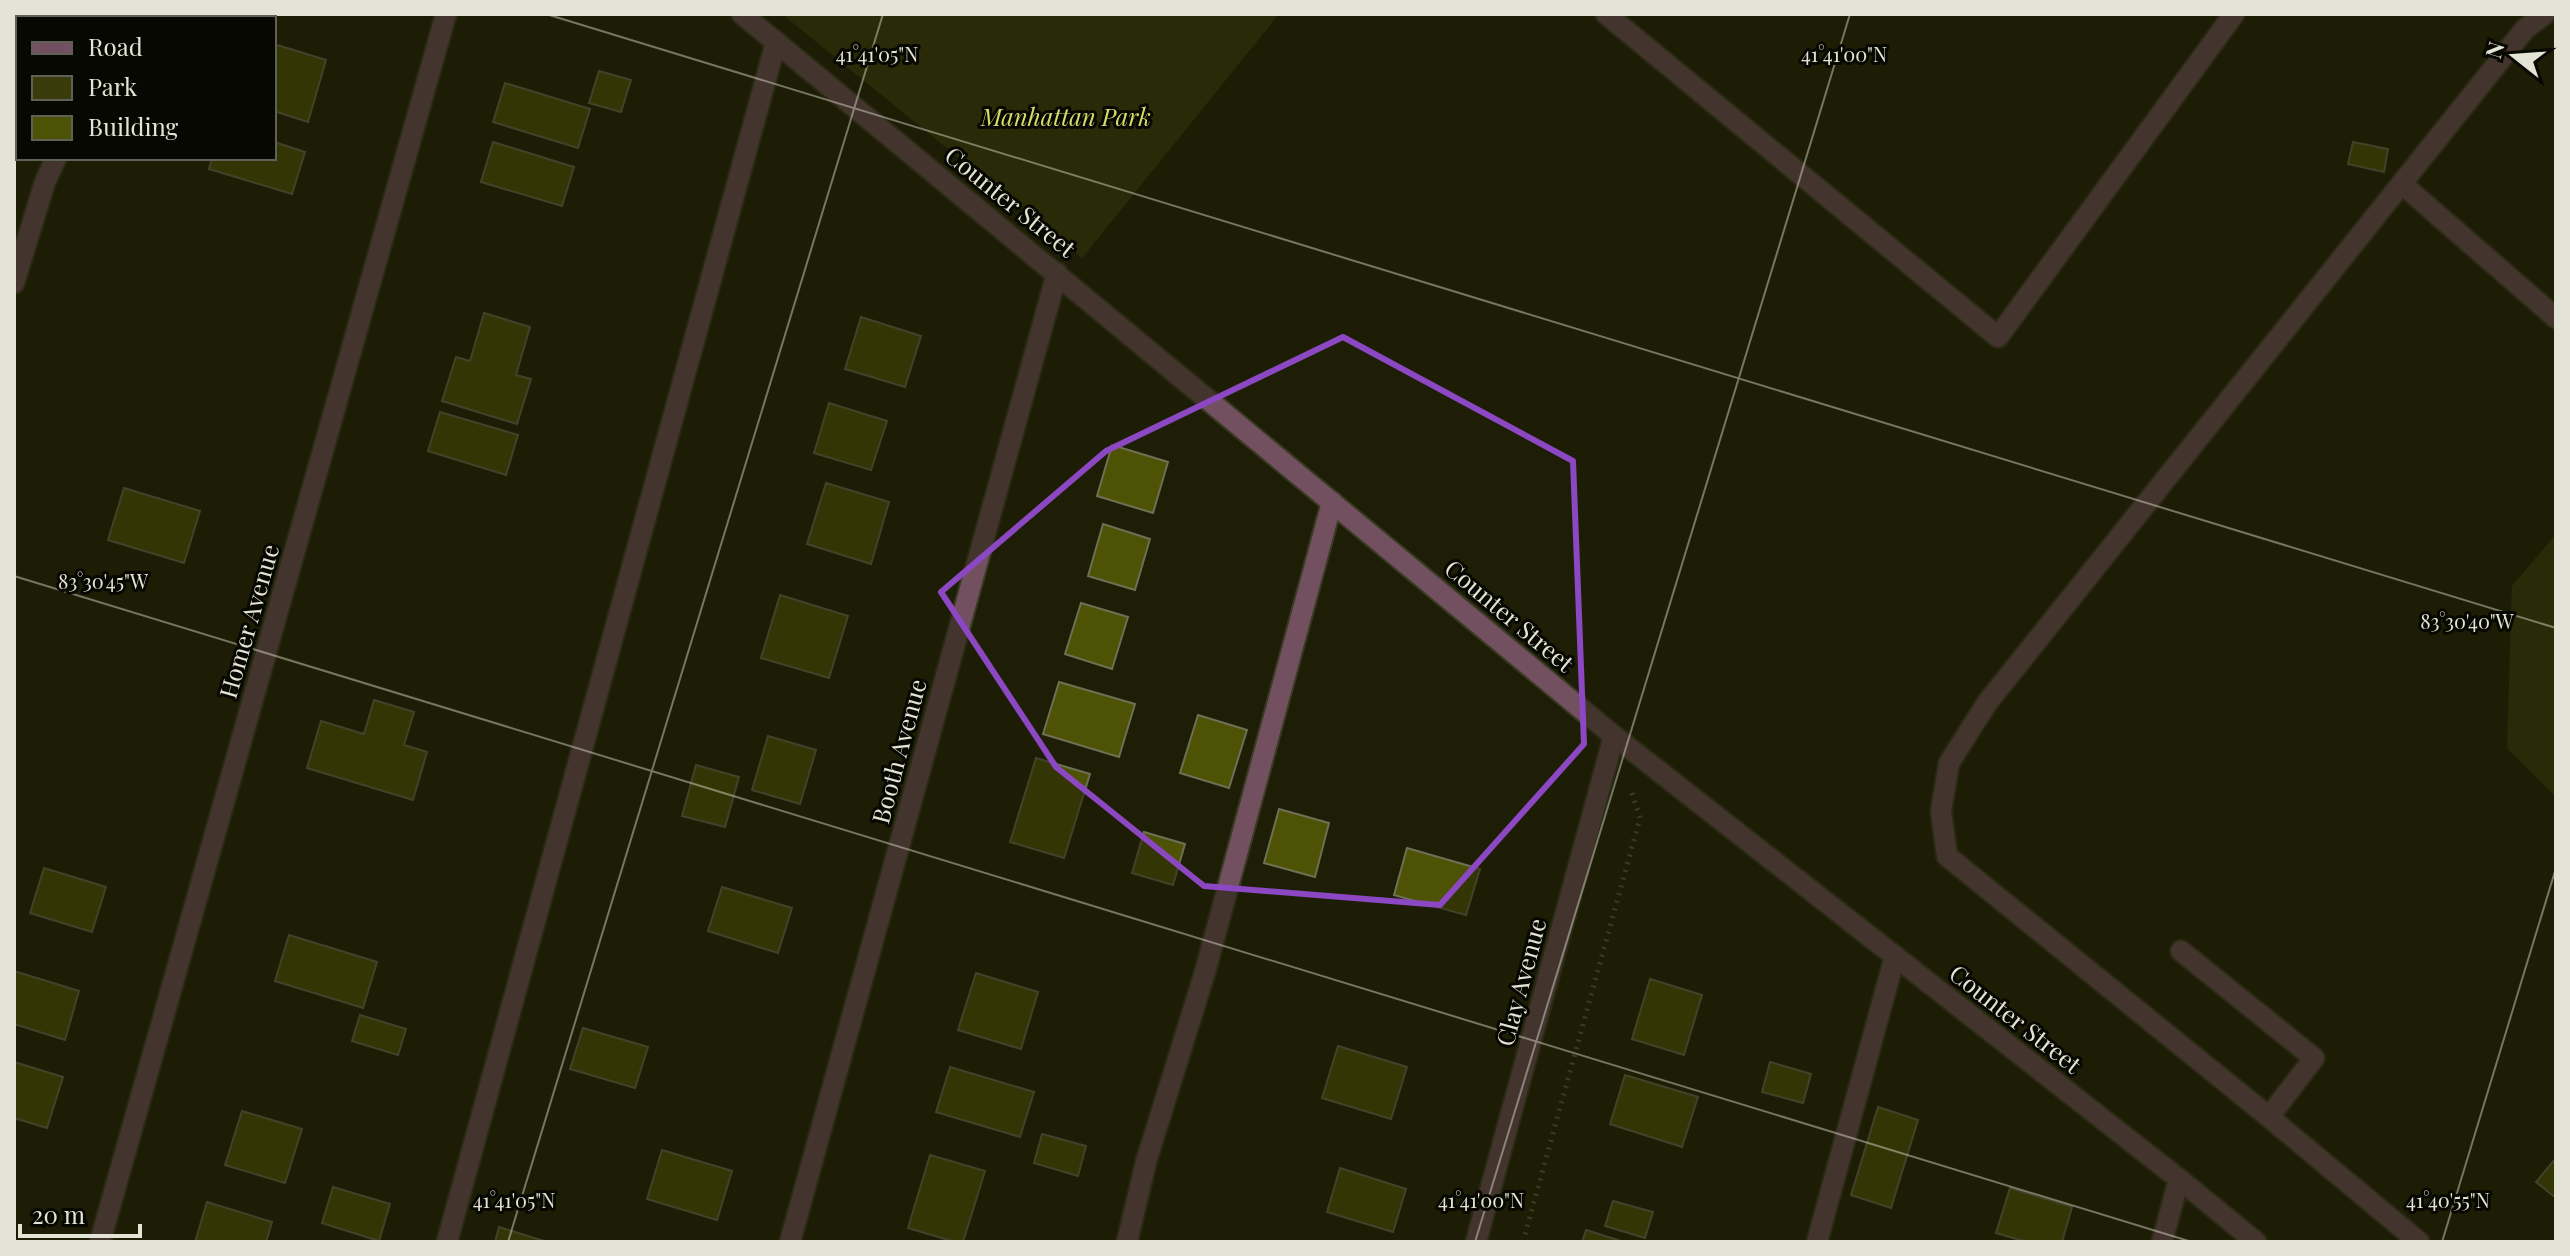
<svg xmlns="http://www.w3.org/2000/svg" width="2570" height="1256" viewBox="0 0 2570 1256" font-family="'Playfair Display',serif">
  <rect width="100%" height="100%" fill="#1d1e05"/>
  <g fill="#393b0b">
    <path d="M782,14H1279L1082,258Z"/>
    <path d="M2556,534V797L2507,748L2512,586Z"/>
  </g>
  <g fill="#4e5205" stroke="#6d7054" stroke-width="2">
    <path d="M274,44L326,60L308,122L274,111Z"/>
    <path d="M599,71L631,80L621,112L589,103Z"/>
    <path d="M505,83L590,109L578,148L493,122Z"/>
    <path d="M274,142L305,152L292,194L209,169L212,158H274Z"/>
    <path d="M493,142L574,167L562,206L481,182Z"/>
    <path d="M2353,142L2388,149L2384,172L2348,164Z"/>
    <path d="M484,313L530,327L516,375L531,379L517,424L442,401L456,357L470,361Z"/>
    <path d="M861,317L921,336L905,387L845,369Z"/>
    <path d="M829,403L887,421L871,470L814,453Z"/>
    <path d="M440,412L518,435L506,475L428,451Z"/>
    <path d="M1112,445L1168,462L1153,513L1097,496Z"/>
    <path d="M826,483L889,502L871,564L807,544Z"/>
    <path d="M124,488L200,511L184,563L108,540Z"/>
    <path d="M1103,524L1150,539L1135,590L1088,576Z"/>
    <path d="M780,595L848,616L829,678L761,658Z"/>
    <path d="M1081,603L1128,617L1112,669L1065,654Z"/>
    <path d="M1059,682L1135,704L1119,757L1043,734Z"/>
    <path d="M374,700L414,712L404,745L427,752L413,800L307,768L321,721L364,734Z"/>
    <path d="M1198,715L1247,730L1229,788L1180,773Z"/>
    <path d="M768,736L816,750L800,804L752,790Z"/>
    <path d="M1036,758L1090,774L1064,858L1010,842Z"/>
    <path d="M696,765L739,777L725,827L682,816Z"/>
    <path d="M1279,809L1329,823L1315,877L1264,863Z"/>
    <path d="M1144,832L1185,844L1173,885L1132,873Z"/>
    <path d="M1407,848L1480,869L1466,915L1394,895Z"/>
    <path d="M44,868L106,887L92,932L30,913Z"/>
    <path d="M722,887L792,908L778,953L708,931Z"/>
    <path d="M289,935L377,962L363,1008L275,981Z"/>
    <path d="M14,971L79,991L65,1040L14,1024Z"/>
    <path d="M976,973L1038,992L1021,1049L958,1030Z"/>
    <path d="M1650,979L1702,995L1684,1055L1632,1039Z"/>
    <path d="M360,1015L406,1029L398,1055L352,1041Z"/>
    <path d="M583,1028L648,1047L635,1088L570,1069Z"/>
    <path d="M1338,1046L1407,1067L1391,1119L1322,1098Z"/>
    <path d="M14,1062L63,1077L47,1128L14,1118Z"/>
    <path d="M1770,1062L1811,1074L1803,1103L1762,1092Z"/>
    <path d="M950,1067L1034,1092L1020,1137L936,1112Z"/>
    <path d="M1625,1075L1698,1097L1682,1147L1610,1124Z"/>
    <path d="M1878,1107L1918,1120L1891,1208L1851,1195Z"/>
    <path d="M242,1111L302,1129L285,1183L225,1165Z"/>
    <path d="M1042,1134L1086,1146L1078,1176L1034,1163Z"/>
    <path d="M662,1150L732,1171L717,1220L647,1199Z"/>
    <path d="M930,1155L985,1171L963,1242H955L908,1228Z"/>
    <path d="M2556,1158V1198L2536,1182Z"/>
    <path d="M1340,1168L1406,1189L1393,1232L1327,1212Z"/>
    <path d="M333,1187L390,1204L379,1241L322,1223Z"/>
    <path d="M2010,1188L2072,1207L2062,1242H2027L1996,1233Z"/>
    <path d="M1613,1201L1653,1212L1645,1238L1605,1226Z"/>
    <path d="M207,1202L272,1222L266,1242H195Z"/>
    <path d="M499,1227L547,1242H495Z"/>
    <path d="M1586,1230L1624,1242H1582Z"/>
  </g>
  <g fill="none" stroke-linecap="round" stroke-linejoin="round">
    <g stroke="#393a22" stroke-width="24">
      <g id="minor">
        <path d="M742,14L1614,736L2179,1179L2256,1242"/>
        <path d="M1606,14L1998,337L2234,14"/>
        <path d="M92,18V14"/>
        <path d="M2402,184L2556,318"/>
        <path d="M14,283L45,182L56,158"/>
        <path d="M2181,951L2314,1058L2269,1117"/>
        <path d="M100,1242L446,14"/>
        <path d="M447,1242L776,42"/>
        <path d="M790,1242L1057,273"/>
        <path d="M1127,1242L1146,1162L1205,972L1332,502"/>
        <path d="M1476,1242L1614,736"/>
        <path d="M1817,1242L1895,956"/>
        <path d="M2162,1242L2179,1179"/>
        <path d="M2419,1242L2269,1117L1947,856L1941,811L1949,763L1987,703L2525,29L2545,14"/>
      </g>
    </g>
    <path stroke="#60614b" stroke-width="5" stroke-dasharray="2 6" stroke-linecap="butt" d="M1523,1242L1640,818L1631,790"/>
    <use href="#minor" stroke="#725060" stroke-width="20"/>
  </g>
  <path d="M0 0H2570V1256H0ZM1343,337L1573,461L1584,744L1440,905L1204,886L1056,767L941,592L1106,451Z" fill="#1d1e05" fill-opacity=".55" fill-rule="evenodd"/>
  <path fill="none" stroke="#8b48c2" stroke-width="6" stroke-linejoin="round" d="M1343,337L1573,461L1584,744L1440,905L1204,886L1056,767L941,592L1106,451Z"/>
  <path fill="none" stroke="#e3e4d5" stroke-width="2" stroke-opacity="0.45" d="M546,14L2556,628M14,576L2192,1242M508,1242L883,14M1475,1242L1850,14M2442,1242L2556,868"/>
  <g text-anchor="middle" dominant-baseline="central" stroke-width="6" stroke-linejoin="round" paint-order="stroke">
    <g font-size="24" font-style="italic" fill="#d6de67" stroke="#070801">
      <text x="1066" y="116">Manhattan Park</text>
    </g>
    <g font-size="24" fill="#e3e4d5" stroke="#070801">
      <text transform="translate(1011 201) rotate(39)">Counter Street</text>
      <text transform="translate(1510 615) rotate(40)">Counter Street</text>
      <text transform="translate(248 621) rotate(-74)">Homer Avenue</text>
      <text transform="translate(898 751) rotate(-75)">Booth Avenue</text>
      <text transform="translate(1520 982) rotate(-75)">Clay Avenue</text>
      <text transform="translate(2016 1018) rotate(38)">Counter Street</text>
    </g>
  </g>
  <g font-size="20" text-anchor="middle" fill="#e3e4d5" stroke="#070801" stroke-width="6" stroke-linejoin="round" paint-order="stroke">
    <text x="877" y="62">41°41'05"N</text>
    <text x="1844" y="62">41°41'00"N</text>
    <text x="103" y="589">83°30'45"W</text>
    <text x="2467" y="629">83°30'40"W</text>
    <text x="514" y="1208">41°41'05"N</text>
    <text x="1481" y="1208">41°41'00"N</text>
    <text x="2448" y="1208">41°40'55"N</text>
  </g>
  <rect width="2570" height="1256" fill="none" stroke="#e3e4d5" stroke-width="32"/>
  <rect x="16" y="16" width="260" height="144" fill="#070801" stroke="#5f6056" stroke-width="2"/>
  <rect x="32" y="42" width="40" height="12" fill="#725060" stroke="#5f6056" stroke-width="2"/>
  <text x="88" y="56" font-size="24" fill="#e3e4d5">Road</text>
  <rect x="32" y="76" width="40" height="24" fill="#393b0b" stroke="#5f6056" stroke-width="2"/>
  <text x="88" y="96" font-size="24" fill="#e3e4d5">Park</text>
  <rect x="32" y="116" width="40" height="24" fill="#4e5205" stroke="#5f6056" stroke-width="2"/>
  <text x="88" y="136" font-size="24" fill="#e3e4d5">Building</text>
  <g transform="translate(2514 56) rotate(287)" stroke="#070801" stroke-width="6" paint-order="stroke">
  <path d="M0-6L14 30L0 20L-14 30Z" fill="#e3e4d5"/>
  <text y="-12" font-size="22" font-weight="bold" text-anchor="middle" fill="#e3e4d5">N</text>
  </g>
  <path d="M20 1224v12h120v-12" fill="none" stroke="#e3e4d5" stroke-width="4"/>
  <text x="32" y="1224" font-size="24" fill="#e3e4d5" stroke="#070801" stroke-width="6" paint-order="stroke">20 m</text>
</svg>
